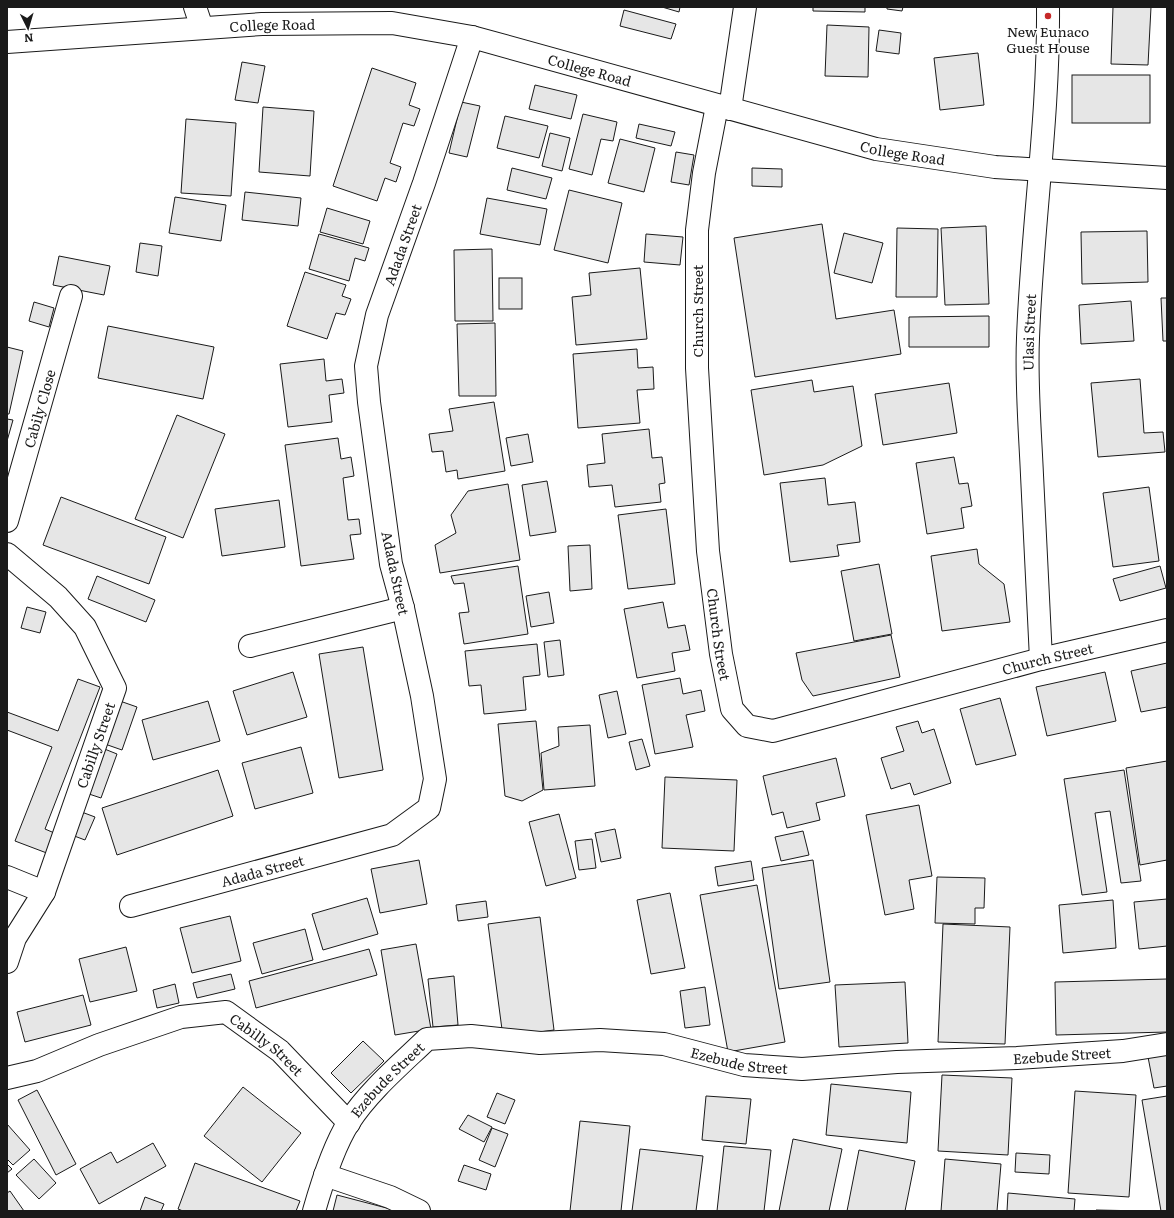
<svg xmlns="http://www.w3.org/2000/svg" width="1174" height="1218" viewBox="0 0 1174 1218" font-family="Literata,serif">
  <rect width="100%" height="100%" fill="#fff"/>
  <g fill="#e6e6e6" stroke="#1a1a1a">
    <path d="M662,7H680L679,12Z"/>
    <path d="M813,7H865V12L813,11Z"/>
    <path d="M887,7H903L902,11L887,9Z"/>
    <path d="M1113,7H1151L1148,65L1111,64Z"/>
    <path d="M624,10L676,24L671,39L620,26Z"/>
    <path d="M827,25L869,27L868,77L825,76Z"/>
    <path d="M879,30L901,33L899,54L876,51Z"/>
    <path d="M978,53L984,105L940,110L934,58Z"/>
    <path d="M242,62L265,66L258,103L235,100Z"/>
    <path d="M372,68L416,83L409,105L420,109L414,126L403,123L390,163L401,167L396,182L385,178L377,201L333,186Z"/>
    <rect x="1072" y="75" width="78" height="48"/>
    <path d="M535,85L577,95L571,119L529,109Z"/>
    <path d="M461,102L480,106L467,157L449,153Z"/>
    <path d="M263,107L314,111L310,176L259,172Z"/>
    <path d="M583,114L617,122L613,141L601,139L592,175L569,169Z"/>
    <path d="M505,116L548,126L539,158L497,148Z"/>
    <path d="M186,119L236,123L231,196L181,193Z"/>
    <path d="M639,124L675,132L671,146L636,138Z"/>
    <path d="M550,133L570,138L562,171L542,166Z"/>
    <path d="M620,139L655,148L644,192L608,183Z"/>
    <path d="M676,152L694,155L689,185L671,182Z"/>
    <path d="M512,168L552,178L546,199L507,190Z"/>
    <path d="M752,168L782,169V187L752,186Z"/>
    <path d="M569,190L622,203L608,263L554,250Z"/>
    <path d="M245,192L301,198L298,226L242,220Z"/>
    <path d="M175,197L226,205L221,241L169,233Z"/>
    <path d="M487,198L547,209L540,245L480,234Z"/>
    <path d="M327,208L370,221L363,244L320,232Z"/>
    <path d="M822,224L836,319L894,310L901,354L755,377L734,238Z"/>
    <path d="M986,226L989,304L945,305L941,228Z"/>
    <path d="M897,228L938,229L937,297H896Z"/>
    <path d="M1147,231L1148,282L1082,284L1081,232Z"/>
    <path d="M844,233L883,243L872,283L834,273Z"/>
    <path d="M319,234L369,248L365,261L355,258L349,281L309,269Z"/>
    <path d="M646,234L683,237L680,265L644,262Z"/>
    <path d="M140,243L162,246L158,276L136,272Z"/>
    <path d="M492,249L493,321H455L454,250Z"/>
    <path d="M59,256L110,266L104,295L53,285Z"/>
    <path d="M640,268L647,339L576,345L572,297L591,295L589,273Z"/>
    <path d="M305,272L346,285L342,296L351,299L345,315L336,313L327,339L287,326Z"/>
    <rect x="499" y="278" width="23" height="31"/>
    <path d="M1161,298H1167V341H1163Z"/>
    <path d="M1131,301L1134,341L1081,344L1079,305Z"/>
    <path d="M34,302L54,308L49,327L29,321Z"/>
    <path d="M989,316V347H909V317Z"/>
    <path d="M495,323L496,396H459L457,324Z"/>
    <path d="M108,326L214,347L203,399L98,378Z"/>
    <path d="M7,347L23,351L9,414H7Z"/>
    <path d="M637,349L638,368L653,367L654,389L637,390L640,423L578,428L573,354Z"/>
    <path d="M324,359L326,381L342,379L344,393L329,395L332,422L288,427L280,364Z"/>
    <path d="M1140,379L1144,433L1163,432L1165,452L1098,457L1091,383Z"/>
    <path d="M812,380L814,392L853,386L862,446L823,465L764,475L751,390Z"/>
    <path d="M949,383L957,433L883,445L875,394Z"/>
    <path d="M494,402L505,471L458,479L457,470L446,472L443,451L432,452L429,434L453,431L449,409Z"/>
    <path d="M177,415L225,434L183,538L135,519Z"/>
    <path d="M7,419L13,420L7,441Z"/>
    <path d="M649,429L652,458L662,457L665,483L659,484L661,502L615,507L612,485L589,487L587,465L605,463L602,434Z"/>
    <path d="M528,434L533,462L511,466L506,438Z"/>
    <path d="M338,438L341,459L351,457L354,476L343,478L348,520L359,519L361,534L350,535L354,559L301,566L285,445Z"/>
    <path d="M954,457L959,484L968,483L972,506L961,508L964,528L927,534L916,463Z"/>
    <path d="M825,478L828,505L855,502L860,542L837,545L839,556L790,562L780,483Z"/>
    <path d="M547,481L556,532L530,536L522,485Z"/>
    <path d="M508,484L520,560L440,573L435,545L456,533L451,515L468,491Z"/>
    <path d="M1149,487L1159,561L1113,567L1103,493Z"/>
    <path d="M61,497L166,537L149,584L43,545Z"/>
    <path d="M279,500L285,547L222,556L215,509Z"/>
    <path d="M666,509L675,584L628,589L618,515Z"/>
    <path d="M590,545L592,589L570,591L568,546Z"/>
    <path d="M977,549L979,564L1004,584L1010,622L942,631L931,556Z"/>
    <path d="M879,564L892,634L854,641L841,571Z"/>
    <path d="M518,566L528,634L464,644L459,613L469,612L464,583L454,584L451,576Z"/>
    <path d="M1160,566L1166,588L1120,601L1113,579Z"/>
    <path d="M97,576L155,600L146,622L88,599Z"/>
    <path d="M549,592L554,623L531,627L526,596Z"/>
    <path d="M663,602L668,628L685,625L690,650L672,653L675,671L637,678L624,609Z"/>
    <path d="M27,607L46,612L40,633L21,628Z"/>
    <path d="M891,635L900,677L813,696L802,680L796,653Z"/>
    <path d="M560,640L564,675L548,677L544,642Z"/>
    <path d="M537,644L540,675L523,677L526,710L484,714L481,685L469,686L465,651Z"/>
    <path d="M363,647L383,770L339,778L319,654Z"/>
    <path d="M1167,663V707L1141,712L1131,671Z"/>
    <path d="M293,672L307,717L247,735L233,691Z"/>
    <path d="M1105,672L1116,721L1047,736L1036,687Z"/>
    <path d="M680,678L683,694L701,690L705,711L686,715L693,747L655,754L642,685Z"/>
    <path d="M78,679L100,687L45,829L59,835L52,855L15,841L52,747L7,730V712L58,731Z"/>
    <path d="M617,691L626,734L608,738L599,695Z"/>
    <path d="M1000,698L1016,755L976,765L960,709Z"/>
    <path d="M117,700L137,707L122,750L102,743Z"/>
    <path d="M208,701L220,741L153,760L142,720Z"/>
    <path d="M536,721L543,790L522,801L505,796L498,724Z"/>
    <path d="M918,721L922,733L934,729L951,783L914,795L910,783L891,789L881,758L904,751L896,727Z"/>
    <path d="M590,725L595,786L544,790L541,753L559,746L558,727Z"/>
    <path d="M642,739L650,766L636,770L629,742Z"/>
    <path d="M97,746L117,754L101,798L80,791Z"/>
    <path d="M301,747L313,793L255,809L242,763Z"/>
    <path d="M836,758L845,796L816,803L820,820L787,828L783,812L772,815L763,776Z"/>
    <path d="M1167,761V860L1140,865L1126,768Z"/>
    <path d="M218,770L233,816L117,855L102,808Z"/>
    <path d="M1124,770L1141,881L1121,883L1110,811L1095,813L1107,892L1082,895L1064,779Z"/>
    <path d="M665,777L737,780L734,851L662,848Z"/>
    <path d="M919,805L932,876L909,880L914,909L885,915L866,815Z"/>
    <path d="M79,811L95,817L85,840L69,834Z"/>
    <path d="M559,814L576,878L546,886L529,822Z"/>
    <path d="M615,829L621,858L601,862L595,833Z"/>
    <path d="M803,831L809,855L781,861L775,837Z"/>
    <path d="M592,839L596,868L579,870L575,841Z"/>
    <path d="M419,860L427,904L380,913L371,869Z"/>
    <path d="M813,860L830,982L779,989L762,868Z"/>
    <path d="M751,861L754,880L718,886L715,867Z"/>
    <path d="M937,877L985,878L984,908H975V924L935,923Z"/>
    <path d="M757,885L785,1042L728,1052L700,895Z"/>
    <path d="M670,893L685,968L651,974L637,900Z"/>
    <path d="M367,898L378,934L323,950L312,914Z"/>
    <path d="M1167,899V946L1139,949L1134,902Z"/>
    <path d="M1113,900L1116,948L1063,953L1059,905Z"/>
    <path d="M486,901L488,917L458,921L456,905Z"/>
    <path d="M230,916L241,961L192,973L180,928Z"/>
    <path d="M540,917L554,1030L503,1037L488,924Z"/>
    <path d="M943,924L1010,927L1005,1044L938,1042Z"/>
    <path d="M305,929L313,960L262,974L253,943Z"/>
    <path d="M416,944L431,1029L395,1035L381,950Z"/>
    <path d="M126,947L137,991L90,1002L79,959Z"/>
    <path d="M369,949L377,975L256,1008L249,981Z"/>
    <path d="M231,974L235,989L197,998L193,983Z"/>
    <path d="M454,976L458,1025L433,1027L428,979Z"/>
    <path d="M1167,979V1032L1056,1035L1055,982Z"/>
    <path d="M905,982L908,1043L839,1047L835,985Z"/>
    <path d="M175,984L179,1003L157,1008L153,990Z"/>
    <path d="M705,987L710,1025L685,1028L680,991Z"/>
    <path d="M83,995L91,1025L25,1042L17,1012Z"/>
    <path d="M363,1041L384,1061L351,1093L331,1073Z"/>
    <path d="M1167,1052V1086L1154,1088L1148,1057Z"/>
    <path d="M942,1075L1012,1078L1008,1155L938,1151Z"/>
    <path d="M831,1084L911,1092L907,1143L826,1135Z"/>
    <path d="M243,1087L301,1133L262,1182L204,1136Z"/>
    <path d="M37,1090L76,1164L56,1175L18,1100Z"/>
    <path d="M1075,1091L1136,1095L1129,1197L1068,1193Z"/>
    <path d="M497,1093L515,1100L505,1124L487,1117Z"/>
    <path d="M706,1096L751,1099L746,1144L702,1140Z"/>
    <path d="M1167,1096V1211H1161L1142,1100Z"/>
    <path d="M468,1115L492,1127L484,1142L459,1129Z"/>
    <path d="M580,1121L630,1126L621,1211H570Z"/>
    <path d="M7,1124L30,1150L13,1165L7,1159Z"/>
    <path d="M492,1128L508,1134L495,1167L479,1160Z"/>
    <path d="M793,1139L842,1149L829,1211H779Z"/>
    <path d="M153,1143L166,1166L99,1204L80,1169L111,1152L117,1163Z"/>
    <path d="M724,1146L771,1150L764,1211H717Z"/>
    <path d="M640,1149L703,1156L696,1211H632Z"/>
    <path d="M859,1150L915,1161L905,1211H847Z"/>
    <path d="M1016,1153L1050,1155L1049,1174L1015,1172Z"/>
    <path d="M34,1159L56,1183L39,1199L16,1175Z"/>
    <path d="M945,1159L1001,1164L997,1211H941Z"/>
    <path d="M195,1163L300,1201L296,1211H183L178,1209Z"/>
    <path d="M7,1164L12,1169L7,1173Z"/>
    <path d="M464,1165L491,1174L486,1190L458,1181Z"/>
    <path d="M10,1191L24,1211H7V1193Z"/>
    <path d="M1008,1193L1075,1199L1074,1211H1007Z"/>
    <path d="M337,1195L398,1211H333Z"/>
    <path d="M145,1197L164,1204L161,1211H140Z"/>
    <path d="M1096,1210L1145,1211H1096Z"/>
  </g>
  <g fill="none" stroke-linecap="round" stroke-linejoin="round">
    <g stroke="#1a1a1a" stroke-width="24">
      <g id="minor">
        <path d="M195,7L202,28"/>
        <path id="s1" d="M717,106L704,173L697,230V368L708,551L721,654L732,709L747,726L773,731L1041,659L1167,630"/>
        <path d="M730,109L745,7"/>
        <path id="s2" d="M7,521L71,296"/>
        <path d="M7,554L58,597L85,627L115,688L44,892L15,938L7,962"/>
        <path d="M250,646L403,608"/>
        <path id="s3" d="M1041,659C1038,598 1035,537 1032,475C1030,430 1026,383 1028,338C1032,227 1049,118 1048,7"/>
        <path d="M7,877L44,892"/>
        <path id="s4" d="M131,906L392,835L429,808L435,779L422,696L403,608L391,564L369,402L366,366L377,315L424,183L472,37"/>
        <path id="s5" d="M7,1078L37,1071L99,1045L181,1017L226,1012L280,1051L349,1123"/>
        <path d="M325,1175L390,1197L419,1211"/>
        <path id="s6" d="M314,1211C322,1183 333,1147 349,1122C368,1092 401,1064 427,1039L471,1036L540,1043L600,1040L664,1044L744,1065L802,1069L897,1062L1017,1058L1123,1051L1167,1044"/>
      </g>
    </g>
    <g stroke="#1a1a1a" stroke-width="24">
      <g id="secondary">
        <path id="s7" d="M7,42L262,24L392,23L472,37L876,149L995,167L1167,178"/>
      </g>
    </g>
    <use href="#minor" stroke="#fff" stroke-width="22"/>
    <use href="#secondary" stroke="#fff" stroke-width="22"/>
  </g>
  <circle fill="#c62828" stroke="#fff" stroke-width="1.5" cx="1048" cy="16" r="4"/>
  <g text-anchor="middle" dominant-baseline="central" stroke-width="3" stroke-linejoin="round" paint-order="stroke">
    <g font-size="14" fill="#1a1a1a" stroke="#fff">
      <text stroke="none"><textPath href="#s7" startOffset="266">College Road</textPath></text>
      <text stroke="none"><textPath href="#s7" startOffset="589">College Road</textPath></text>
      <text stroke="none"><textPath href="#s7" startOffset="913">College Road</textPath></text>
      <text stroke="none"><textPath href="#s4" startOffset="892">Adada Street</textPath></text>
      <text transform="translate(697 311) rotate(-90)">Church Street</text>
      <text stroke="none"><textPath href="#s3" startOffset="327">Ulasi Street</textPath></text>
      <text stroke="none"><textPath href="#s2" startOffset="117">Cabily Close</textPath></text>
      <text transform="translate(396 573) rotate(78)">Adada Street</text>
      <text stroke="none"><textPath href="#s1" startOffset="531">Church Street</textPath></text>
      <text stroke="none"><textPath href="#s1" startOffset="940">Church Street</textPath></text>
      <text transform="translate(95 745) rotate(-71)">Cabilly Street</text>
      <text stroke="none"><textPath href="#s4" startOffset="136">Adada Street</textPath></text>
      <text stroke="none"><textPath href="#s5" startOffset="282">Cabilly Street</textPath></text>
      <text stroke="none"><textPath href="#s6" startOffset="849">Ezebude Street</textPath></text>
      <text stroke="none"><textPath href="#s6" startOffset="525">Ezebude Street</textPath></text>
      <text stroke="none"><textPath href="#s6" startOffset="153">Ezebude Street</textPath></text>
    </g>
    <g font-size="14" fill="#1a1a1a" stroke="#fff">
      <text x="1048" y="31">New Eunaco<tspan x="1048" dy="16">Guest House</tspan></text>
    </g>
  </g>
  <rect width="1174" height="1218" fill="none" stroke="#1a1a1a" stroke-width="16"/>
  <g transform="translate(28 28) rotate(175)" stroke="#ffffff" stroke-width="3" paint-order="stroke">
  <path d="M0-3L7 15L0 10L-7 15Z" fill="#1a1a1a"/>
  <text y="-6" font-size="11" font-weight="bold" text-anchor="middle" fill="#1a1a1a">N</text>
  </g>
</svg>
